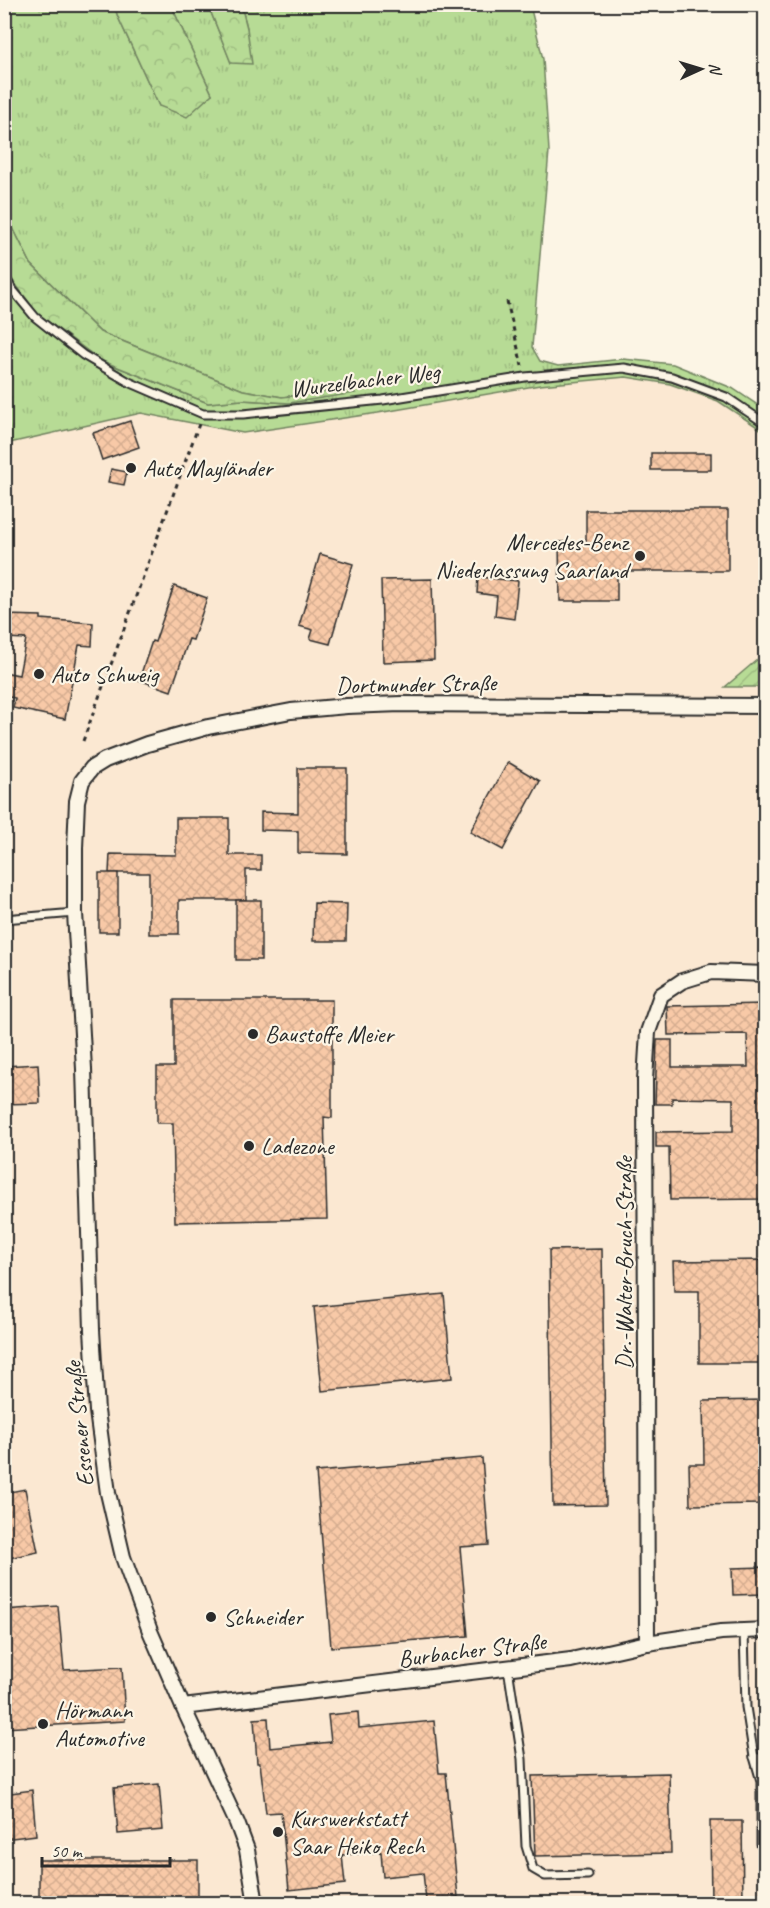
<svg xmlns="http://www.w3.org/2000/svg" width="770" height="1908" viewBox="0 0 770 1908" font-family="Caveat,sans-serif">
  <defs>
    <pattern id="grass-tufts" width="24" height="20" patternUnits="userSpaceOnUse" patternTransform="scale(1.5)"><rect width="24" height="20" fill="#b7db95"/><path d="M3 7l-1-3M5 7V3M7 7l1-3M15 17l-1-3M17 17v-4M19 17l1-3" fill="none" stroke="#9ebc81"/></pattern>
    <pattern id="forest-crowns" width="20" height="18" patternUnits="userSpaceOnUse" patternTransform="scale(1.5)"><rect width="20" height="18" fill="#b7db95"/><path d="M2 6a3 3 0 1 1 6 0M12 15a3 3 0 1 1 6 0" fill="none" stroke="#9ebc81"/></pattern>
    <pattern id="garden-furrows" width="10" height="10" patternUnits="userSpaceOnUse" patternTransform="scale(1.5)"><rect width="10" height="10" fill="#b7db95"/><path d="M-1 1l2-2M0 10L10 0M9 11l2-2" fill="none" stroke="#9ebc81"/></pattern>
    <pattern id="building-cross-hatch" width="8" height="8" patternUnits="userSpaceOnUse" patternTransform="scale(1.5)"><rect width="8" height="8" fill="#f8c9a7"/><path d="M0 0l8 8M0 8l8-8" fill="none" stroke="#d5ad90"/></pattern>
  </defs>
  <rect width="100%" height="100%" fill="#fcf5e5"/>
  <filter id="ink" filterUnits="userSpaceOnUse"><feTurbulence type="fractalNoise" baseFrequency=".0167" numOctaves="2"/><feDisplacementMap in="SourceGraphic" scale="12" xChannelSelector="R" yChannelSelector="G"/><feConvolveMatrix kernelMatrix="1 2 1 2 8 2 1 2 1" color-interpolation-filters="sRGB"/></filter>
  <g filter="url(#ink)">
    <path fill="#fbe8d2" d="M626,377L670,384L718,401L765,432V1903H5V444L141,413L243,433L378,413L540,385Z"/>
    <path fill="url(#grass-tufts)" stroke="#718360" stroke-width="1.5" d="M5,5H114L118,17L159,106L212,94L171,5H208L231,62L247,28L241,5H530L543,59L549,151L532,347L540,361L558,366L623,359L673,364L732,388L765,410V432L718,401L670,384L626,377L540,385L378,413L243,433L141,413L5,444L4,270L37,313L100,360L208,403L242,400L289,403L350,389L282,397L243,390L100,332L31,264L5,212Z"/>
    <g fill="url(#forest-crowns)" stroke="#718360" stroke-width="1.5">
      <path d="M114,5H171L212,94L187,117L159,106L118,17Z"/>
      <path d="M208,5H241L247,28L252,64L231,63Z"/>
      <path d="M5,212L31,264L100,332L243,390L282,397L350,389L355,393L289,403L242,400L208,403L100,360L37,313L5,270Z"/>
    </g>
    <path fill="url(#garden-furrows)" stroke="#718360" stroke-width="1.5" d="M765,653V687H725Z"/>
    <g fill="url(#building-cross-hatch)" stroke="#2b2b2b" stroke-width="1.5">
      <path d="M130,421L139,447L102,460L93,433Z"/>
      <rect x="651" y="453" width="60" height="17"/>
      <path d="M111,469L127,472L124,485L108,482Z"/>
      <path d="M586,510H728V571H617V601H560L559,542H586Z"/>
      <path d="M320,554L353,564L330,644L310,639L313,630L299,626Z"/>
      <path d="M478,577L518,581L514,619L495,616L497,596L477,593Z"/>
      <path d="M432,579L434,660L383,662L381,580Z"/>
      <path d="M174,586L207,598L193,640L189,639L171,691L139,680L152,641L155,642Z"/>
      <path d="M6,615L41,616V619L93,623L92,646L79,645L65,719L13,708L15,698L4,696V672L19,675L26,639L6,638Z"/>
      <path d="M508,762L540,781L503,850L470,832Z"/>
      <path d="M298,768H347V854L298,853V831L261,830V812L298,813Z"/>
      <path d="M176,818H229V855H261V870H246V900H179V934H149V873H109L110,854L176,855Z"/>
      <rect x="99" y="873" width="19" height="59"/>
      <rect x="236" y="900" width="25" height="60"/>
      <path d="M314,903L347,904L346,941H313Z"/>
      <path d="M174,1000H332V1118L324,1117L327,1219L175,1222L173,1123H157V1067H174Z"/>
      <path d="M765,1004V1199L670,1200L669,1147H656V1132L733,1131V1099L672,1098V1104H655L657,1040H672V1067H748L747,1034L668,1035L667,1006Z"/>
      <path d="M38,1064L40,1103L4,1104V1066Z"/>
      <path d="M602,1249L606,1505L553,1506L549,1250Z"/>
      <path d="M765,1260V1363H699V1291H674L673,1261Z"/>
      <path d="M444,1294L452,1378L322,1391L314,1307Z"/>
      <path d="M765,1400V1504L690,1505L689,1464H704L703,1401Z"/>
      <path d="M482,1458L489,1545L460,1547L468,1636L331,1647L316,1472Z"/>
      <path d="M25,1489L38,1552L4,1559V1493Z"/>
      <path d="M765,1567V1594L733,1595L732,1568Z"/>
      <path d="M58,1606L64,1670L122,1667L125,1721L4,1728V1610Z"/>
      <path d="M358,1712L359,1728L434,1721L439,1773H446L458,1897L426,1900L423,1873L383,1877L381,1852L342,1855L345,1884L289,1890L281,1812L266,1813L260,1763H257L254,1719L268,1718L270,1748L331,1742L328,1715Z"/>
      <path d="M669,1773L671,1853L535,1856L532,1776Z"/>
      <path d="M159,1784L163,1830L118,1834L114,1788Z"/>
      <path d="M32,1790L36,1835L4,1839V1794Z"/>
      <path d="M710,1821H742L743,1904H711Z"/>
      <rect x="39" y="1860" width="159" height="44"/>
    </g>
    <g fill="none" stroke-linecap="round" stroke-linejoin="round">
      <g stroke="#2b2b2b" stroke-width="11">
        <g id="lane">
          <path d="M4,275L11,288L35,317L83,355L129,382L203,414H243L383,400L525,377L624,368L672,377L726,397L766,424"/>
          <path d="M4,919L75,913"/>
          <path d="M744,1631L746,1707L754,1757L761,1781V1845"/>
          <path d="M508,1668L522,1759L526,1846L533,1869L545,1876L588,1875"/>
          <path d="M754,1757L766,1760"/>
        </g>
      </g>
      <g stroke="#2b2b2b" stroke-width="18">
        <g id="street">
          <path d="M647,1643L645,1080L648,1032L661,995L682,981L711,972L766,974"/>
          <path d="M183,1707L571,1660L647,1643L721,1632L766,1630"/>
          <path d="M256,1904L247,1850L237,1823L183,1707L150,1631L123,1557L108,1493L97,1411L92,1330L84,1069L75,913V848L77,801L82,781L92,768L105,760L147,744L208,727L291,711L347,706L401,704L766,706"/>
        </g>
      </g>
      <g stroke="#2b2b2b" stroke-width="3" stroke-dasharray="4.5 4.5" stroke-linecap="butt">
        <path d="M507,301L522,366"/>
        <path d="M83,741L199,424"/>
      </g>
      <use href="#lane" stroke="#fcf5e5" stroke-width="7"/>
      <use href="#street" stroke="#fcf5e5" stroke-width="14"/>
    </g>
  </g>
  <g fill="#2b2b2b" stroke="#fcf5e5" stroke-width="2">
    <circle cx="131" cy="468" r="6"/>
    <circle cx="640" cy="556" r="6"/>
    <circle cx="39" cy="674" r="6"/>
    <circle cx="253" cy="1034" r="6"/>
    <circle cx="249" cy="1146" r="6"/>
    <circle cx="211" cy="1617" r="6"/>
    <circle cx="43" cy="1724" r="6"/>
    <circle cx="278" cy="1832" r="6"/>
  </g>
  <g text-anchor="middle" dominant-baseline="central" stroke-width="4.5" stroke-linejoin="round" paint-order="stroke">
    <g font-size="24" fill="#2b2b2b" stroke="#fcf5e5">
      <text transform="translate(365 380) rotate(-7)">Wurzelbacher Weg</text>
      <text transform="translate(416 684) rotate(-1)">Dortmunder Straße</text>
      <text transform="translate(624 1263) rotate(-90)">Dr.-Walter-Bruch-Straße</text>
      <text transform="translate(79 1424) rotate(-96)">Essener Straße</text>
      <text transform="translate(472 1650) rotate(-7)">Burbacher Straße</text>
    </g>
    <g font-size="24" fill="#2b2b2b" stroke="#fcf5e5" text-anchor="start">
      <text x="143" y="468">Auto Mayländer</text>
      <text x="628" y="542" text-anchor="end">Mercedes-Benz<tspan x="628" dy="28">Niederlassung Saarland</tspan></text>
      <text x="51" y="674">Auto Schweig</text>
      <text x="265" y="1034">Baustoffe Meier</text>
      <text x="261" y="1146">Ladezone</text>
      <text x="223" y="1617">Schneider</text>
      <text x="55" y="1710">Hörmann<tspan x="55" dy="28">Automotive</tspan></text>
      <text x="290" y="1818">Kurswerkstatt<tspan x="290" dy="28">Saar Heiko Rech</tspan></text>
    </g>
  </g>
  <rect width="770" height="1908" fill="none" stroke="#fcf5e5" stroke-width="24"/>
  <rect x="12" y="12" width="746" height="1884" fill="none" stroke="#2b2b2b" stroke-width="2" filter="url(#ink)"/>
  <g transform="translate(701 69) rotate(86)" stroke="#fcf5e5" stroke-width="4.5" paint-order="stroke">
  <path d="M0-4.5L10 22L0 15L-10 22Z" fill="#2b2b2b"/>
  <text y="-9" font-size="16" font-weight="bold" text-anchor="middle" fill="#2b2b2b">N</text>
  </g>
  <path d="M42 1857v9h128v-9" fill="none" stroke="#2b2b2b" stroke-width="3"/>
  <text x="51" y="1857" font-size="18" fill="#2b2b2b" stroke="#fcf5e5" stroke-width="4.5" paint-order="stroke">50 m</text>
</svg>
